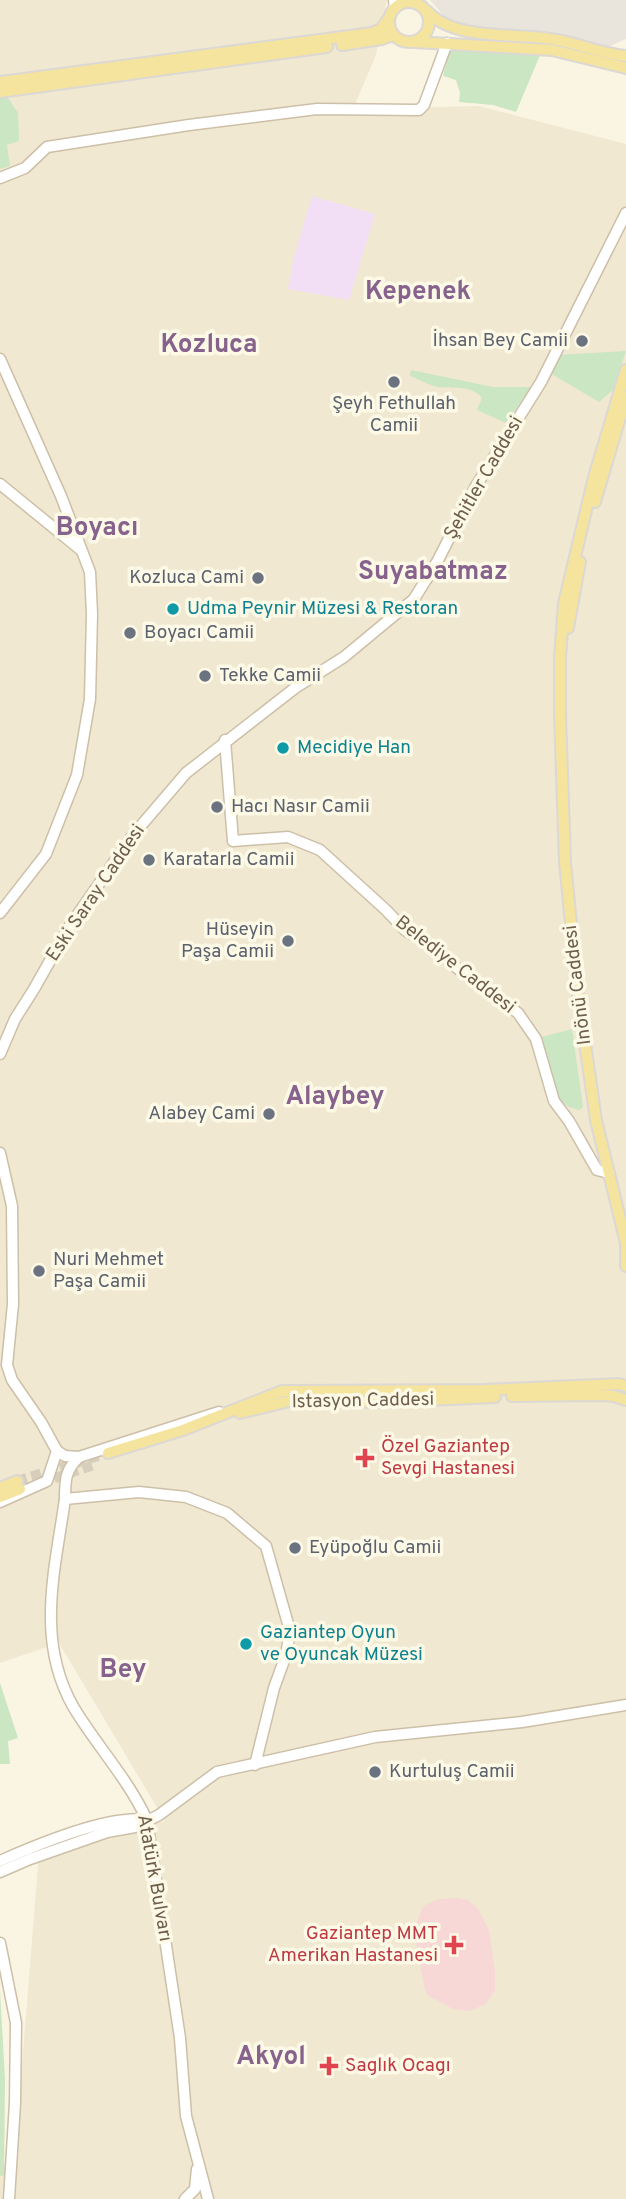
<svg xmlns="http://www.w3.org/2000/svg" width="626" height="2199" viewBox="0 0 626 2199" font-family="Overpass,sans-serif">
  <rect width="100%" height="100%" fill="#faf5e2"/>
  <path fill="#f1e8d1" d="M0,0H387L376,55L353,109L479,106L626,144V2199H0V2167L14,2164L39,1853L165,1821L59,1643L0,1663Z"/>
  <path fill="#e9e5dd" d="M430,0H626V39L608,47L453,27Z"/>
  <path fill="#f2dff6" d="M312,196L375,214L349,300L288,289L294,257Z"/>
  <path fill="#f7d8d6" d="M458,1898L468,1900L478,1909L489,1930L495,1971V1990L486,2004L469,2011L453,2009L427,1995L424,1986L414,1931L423,1906L439,1899Z"/>
  <g fill="#cae6c2">
    <path d="M450,47L541,53L516,112L493,105L459,102L460,93L456,80L443,76Z"/>
    <path d="M6,95L18,113L19,141L7,145L10,166L0,169V96Z"/>
    <path d="M626,351L613,390L599,402L550,373L556,355Z"/>
    <path d="M411,370L493,387H531L506,423L477,410L482,398C471,384 453,389 437,387C428,385 419,379 410,376Z"/>
    <path d="M572,1029L583,1107L579,1110L569,1107L560,1101L538,1038Z"/>
    <path d="M0,1683L18,1738L8,1741L10,1764H0Z"/>
    <path d="M0,1990L5,2079L4,2175L0,2176Z"/>
  </g>
  <g fill="none" stroke-linecap="round" stroke-linejoin="round">
    <g stroke="#d7cfbc" stroke-width="10" stroke-dasharray="10 5" stroke-linecap="butt">
      <path d="M17,1481L108,1453"/>
      <path d="M40,1483L94,1465"/>
    </g>
    <g stroke="#cdbfa8" stroke-width="13">
      <g id="secondary">
        <path d="M394,0L395,8"/>
        <path d="M415,0L417,3"/>
        <path d="M0,178L25,168L47,147L189,125L317,109L419,110L424,105L447,43"/>
        <path d="M0,359L61,496L90,572L92,614L90,699L77,775L46,854L0,913"/>
        <path d="M0,484L81,550"/>
        <path d="M225,740L233,841L288,837L320,850L386,910L406,931L430,945L463,973L518,1013L536,1039L554,1101L569,1121L597,1170L609,1173"/>
        <path d="M0,1054L15,1019L34,989L69,927L133,835L186,773L295,688L344,657L414,599L437,562L476,486L541,382L626,213"/>
        <path d="M0,1153L12,1206L13,1304L7,1365L12,1380L41,1422L57,1451"/>
        <path d="M57,1451L65,1456L79,1457L219,1412"/>
        <path d="M79,1457C65,1470 65,1481 65,1499C55,1570 35,1641 74,1708C97,1746 128,1779 147,1820L180,2038L186,2116L208,2199"/>
        <path d="M65,1499L139,1492L186,1497L227,1513L266,1546L290,1631L286,1655L274,1688L255,1765"/>
        <path d="M0,1502L47,1481L57,1451"/>
        <path d="M0,1861C36,1845 109,1814 147,1820"/>
        <path d="M0,1872L30,1859L107,1832L135,1827L159,1815L217,1772L375,1737L522,1722L626,1705"/>
        <path d="M0,1943L16,2023L15,2103L9,2199"/>
        <path d="M185,2199L195,2189L197,2169"/>
      </g>
    </g>
    <g stroke="#dcd8d4" stroke-width="14">
      <g id="primary">
        <circle cx="409" cy="22" r="20"/>
        <path d="M427,11C455,42 518,32 557,40C580,44 602,54 626,56"/>
        <path d="M415,42L552,50L626,68"/>
        <path d="M342,45L382,39L393,35"/>
        <path d="M0,82L372,33L381,29L389,18"/>
        <path d="M0,92L327,47"/>
        <path d="M626,370L594,477L564,603L560,658V714L565,862L578,994L596,1120L626,1243"/>
        <path d="M595,502L626,397"/>
        <path d="M568,628L580,562"/>
        <path d="M626,1243V1266"/>
        <path d="M512,1396L602,1395L614,1396L626,1400"/>
        <path d="M240,1413L289,1401L384,1402L495,1397"/>
        <path d="M108,1453L183,1430L282,1391L485,1390L619,1384L626,1386"/>
        <path d="M0,1488L17,1481"/>
        <path d="M0,1497L20,1489"/>
      </g>
    </g>
    <use href="#secondary" stroke="#fff" stroke-width="10"/>
    <use href="#primary" stroke="#f5e49e" stroke-width="10"/>
  </g>
  <g fill="#6b7280" stroke="#fdf9e7" stroke-width="2.5">
    <circle cx="582" cy="341" r="7"/>
    <circle cx="394" cy="382" r="7"/>
    <circle cx="258" cy="578" r="7"/>
    <circle cx="130" cy="633" r="7"/>
    <circle cx="205" cy="676" r="7"/>
    <circle cx="217" cy="807" r="7"/>
    <circle cx="149" cy="860" r="7"/>
    <circle cx="288" cy="941" r="7"/>
    <circle cx="269" cy="1114" r="7"/>
    <circle cx="39" cy="1271" r="7"/>
    <circle cx="295" cy="1548" r="7"/>
    <circle cx="375" cy="1772" r="7"/>
  </g>
  <g fill="#0f9aa8" stroke="#fdf9e7" stroke-width="2.5">
    <circle cx="173" cy="609" r="7"/>
    <circle cx="283" cy="748" r="7"/>
    <circle cx="246" cy="1644" r="7"/>
  </g>
  <g fill="#e0444e" stroke="#fdf9e7" stroke-width="2.5">
    <path d="M361.5 1447.5h7v7h7v7h-7v7h-7v-7h-7v-7h7z"/>
    <path d="M450.5 1934.5h7v7h7v7h-7v7h-7v-7h-7v-7h7z"/>
    <path d="M325.5 2055.5h7v7h7v7h-7v7h-7v-7h-7v-7h7z"/>
  </g>
  <g text-anchor="middle" dominant-baseline="central" stroke-width="7" stroke-linejoin="round" paint-order="stroke">
    <g font-size="19" fill="#5b616d" stroke="#fdf9e7" text-anchor="start">
      <text x="568" y="341" text-anchor="end">İhsan Bey Camii</text>
      <text x="394" y="404" text-anchor="middle">Şeyh Fethullah<tspan x="394" dy="22">Camii</tspan></text>
      <text x="244" y="578" text-anchor="end">Kozluca Cami</text>
      <text x="144" y="633">Boyacı Camii</text>
      <text x="219" y="676">Tekke Camii</text>
      <text x="231" y="807">Hacı Nasır Camii</text>
      <text x="163" y="860">Karatarla Camii</text>
      <text x="274" y="930" text-anchor="end">Hüseyin<tspan x="274" dy="22">Paşa Camii</tspan></text>
      <text x="255" y="1114" text-anchor="end">Alabey Cami</text>
      <text x="53" y="1260">Nuri Mehmet<tspan x="53" dy="22">Paşa Camii</tspan></text>
      <text x="309" y="1548">Eyüpoğlu Camii</text>
      <text x="389" y="1772">Kurtuluş Camii</text>
    </g>
    <g font-size="19" fill="#6f5e4a" stroke="#fdf9e7">
      <text transform="translate(484 478) rotate(-60)">Şehitler Caddesi</text>
      <text transform="translate(96 893) rotate(-56)">Eski Saray Caddesi</text>
      <text transform="translate(455 965) rotate(38)">Belediye Caddesi</text>
      <text transform="translate(578 985) rotate(-97)">Inönü Caddesi</text>
      <text transform="translate(363 1401) rotate(-1)">Istasyon Caddesi</text>
      <text transform="translate(154 1878) rotate(80)">Atatürk Bulvarı</text>
    </g>
    <g font-size="19" fill="#0d838f" stroke="#fdf9e7" text-anchor="start">
      <text x="187" y="609">Udma Peynir Müzesi &amp; Restoran</text>
      <text x="297" y="748">Mecidiye Han</text>
      <text x="260" y="1633">Gaziantep Oyun<tspan x="260" dy="22">ve Oyuncak Müzesi</tspan></text>
    </g>
    <g font-size="19" fill="#be3a42" stroke="#fdf9e7" text-anchor="start">
      <text x="381" y="1447">Özel Gaziantep<tspan x="381" dy="22">Sevgi Hastanesi</tspan></text>
      <text x="438" y="1934" text-anchor="end">Gaziantep MMT<tspan x="438" dy="22">Amerikan Hastanesi</tspan></text>
      <text x="345" y="2066">Saglık Ocagı</text>
    </g>
    <g font-size="26" font-weight="bold" fill="#86628c" stroke="#fdf9e7">
      <text x="418" y="292">Kepenek</text>
      <text x="209" y="345">Kozluca</text>
      <text x="97" y="528">Boyacı</text>
      <text x="433" y="572">Suyabatmaz</text>
      <text x="335" y="1097">Alaybey</text>
      <text x="123" y="1670">Bey</text>
      <text x="271" y="2057">Akyol</text>
    </g>
  </g>
</svg>
